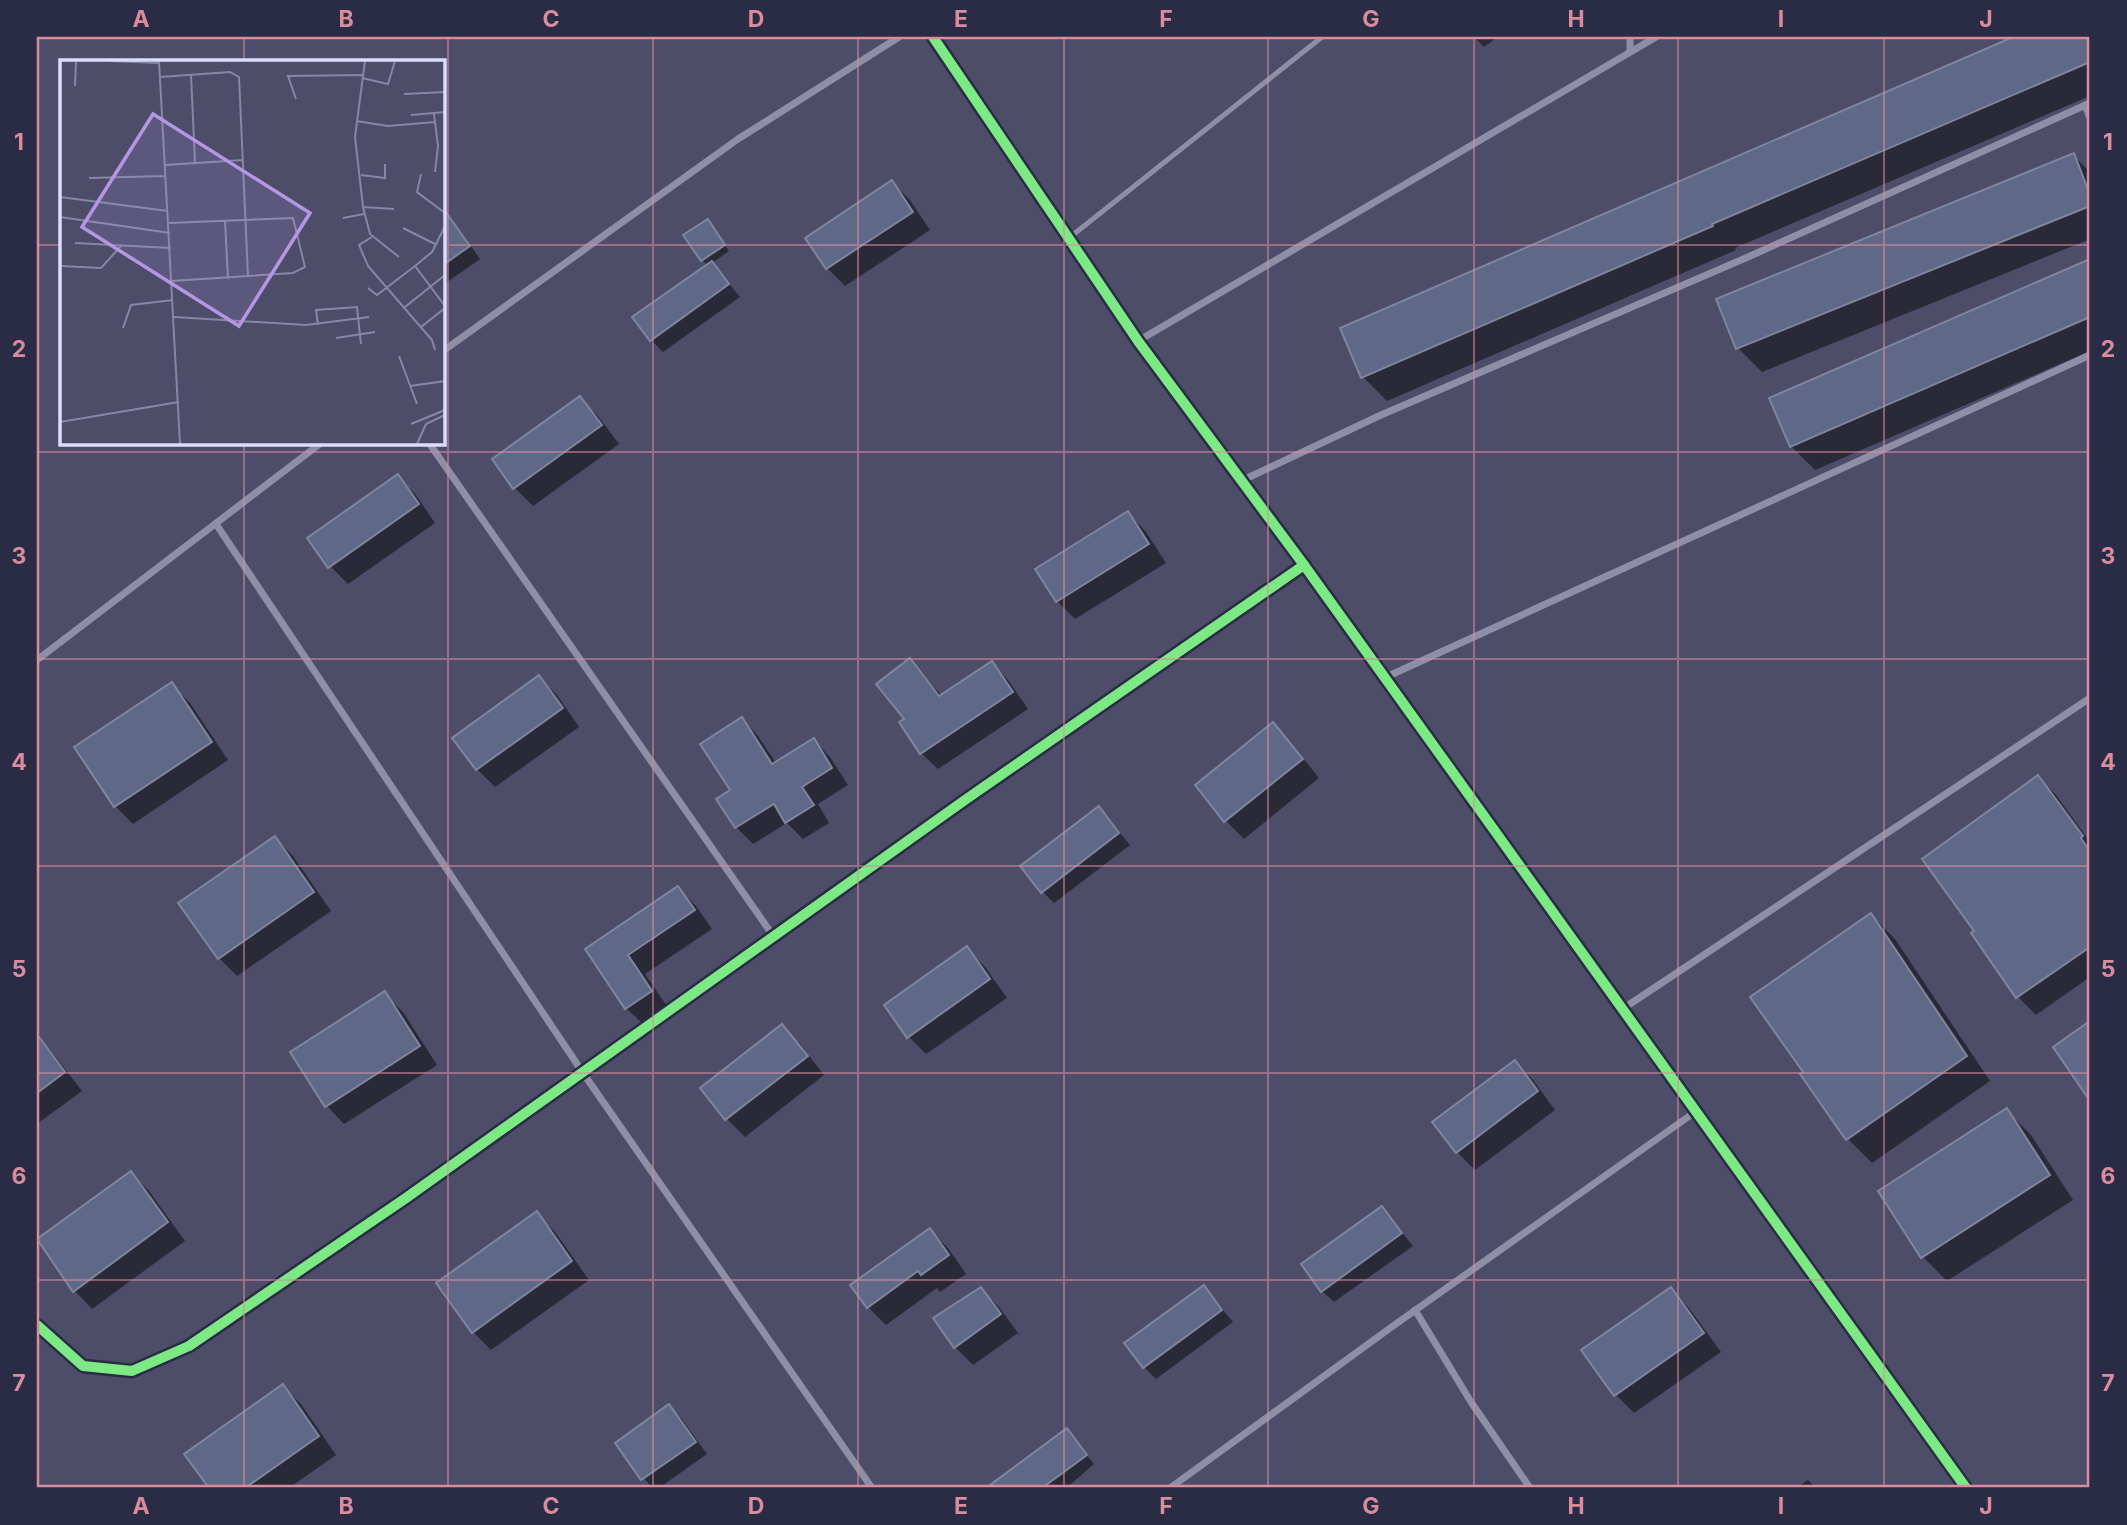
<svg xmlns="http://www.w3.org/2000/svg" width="2127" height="1525" viewBox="0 0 2127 1525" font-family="Inter,sans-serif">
  <rect width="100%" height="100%" fill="#4d4d6a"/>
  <g fill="#0007">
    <path d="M1474,37H1498L1484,47Z"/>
    <path d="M2018,37H2090V96L1735,248L1736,250L1387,401L1363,377L1342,329Z"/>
    <path d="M2073,155L2090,172V239L1762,372L1738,348L1718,300Z"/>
    <path d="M892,182L910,200L930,230L845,286L827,268Z"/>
    <path d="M450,221L462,233L480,259L443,285V226Z"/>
    <path d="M708,221L729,251L712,263L740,297L663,352L651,340L708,266L702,260Z"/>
    <path d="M2090,261V351L1815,470L1791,446L1771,398Z"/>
    <path d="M580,398L598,416L619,444L533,506L515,488Z"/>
    <path d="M397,476L416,495L435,523L348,584L330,566Z"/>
    <path d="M1128,513L1146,532L1166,563L1075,619L1057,601Z"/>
    <path d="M910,661L942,696L992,663L1008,680L1028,709L938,769L921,753L906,720Z"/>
    <path d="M539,677L557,695L579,727L495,787L477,769L454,738Z"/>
    <path d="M172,685L190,703L228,760L133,824L115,806Z"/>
    <path d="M742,719L758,736L776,763L814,740L830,757L848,785L818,804L829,823L803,839L787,823L753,844L736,827L719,799L732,791Z"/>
    <path d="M1273,724L1291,743L1319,778L1244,839L1226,821Z"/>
    <path d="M2038,777L2056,795L2090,842V977L2036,1015L2018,997L1973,933Z"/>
    <path d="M1099,808L1130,845L1054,903L1042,891Z"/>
    <path d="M275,838L293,856L331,911L237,976L219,958L181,903Z"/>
    <path d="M678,888L696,906L712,929L645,974L669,1009L645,1026L626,1008L587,949Z"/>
    <path d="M1871,915L1895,939L1990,1081L1872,1163L1848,1139L1803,1074Z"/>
    <path d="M967,948L985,967L1007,998L926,1054L908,1036Z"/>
    <path d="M385,994L403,1012L437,1065L344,1124L326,1105Z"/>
    <path d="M782,1026L800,1044L824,1075L745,1137L727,1119L702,1088Z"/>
    <path d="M37,1033L82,1091L37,1124Z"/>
    <path d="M1515,1062L1533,1080L1555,1110L1475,1170L1457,1152Z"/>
    <path d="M2007,1111L2031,1135L2073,1200L1947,1281L1923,1257Z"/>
    <path d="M131,1173L149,1191L185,1241L92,1309L74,1290L38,1241Z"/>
    <path d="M1382,1208L1413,1246L1334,1302L1322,1291Z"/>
    <path d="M536,1213L555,1232L589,1280L491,1350L473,1332Z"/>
    <path d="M930,1230L948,1248L966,1274L940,1292L937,1288L886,1325L868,1307Z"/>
    <path d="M1204,1287L1233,1322L1156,1379L1144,1367Z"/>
    <path d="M981,1289L999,1307L1018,1333L973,1365L955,1347Z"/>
    <path d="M1671,1290L1689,1308L1721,1352L1634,1413L1616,1395L1584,1350Z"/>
    <path d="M282,1386L301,1404L336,1455L289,1488H211L186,1454Z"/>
    <path d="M669,1407L681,1418L707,1454L659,1488H652L617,1444Z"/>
    <path d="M1067,1431L1094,1464L1070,1485L1071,1487L990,1488Z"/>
    <path d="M1808,1480L1816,1488H1796Z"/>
  </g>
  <g fill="#5f6887" stroke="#7f859d" stroke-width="2">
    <path d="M2013,37H2090V62L1712,224L1713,226L1361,378L1340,328Z"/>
    <path d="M2074,153L2090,195V206L1736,349L1716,299Z"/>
    <path d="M892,180L913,212L826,269L805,238Z"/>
    <path d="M443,208L470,246L443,265Z"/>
    <path d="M708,219L725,245L701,261L683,235Z"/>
    <path d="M2090,259V317L1790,447L1769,398Z"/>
    <path d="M712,261L729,284L650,341L632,317Z"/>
    <path d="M580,396L602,425L513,489L492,459Z"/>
    <path d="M398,474L419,504L328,568L307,538Z"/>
    <path d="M1128,511L1149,544L1056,602L1035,569Z"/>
    <path d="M910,658L939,696L992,661L1013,692L920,754L899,722L904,719L876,684Z"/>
    <path d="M539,675L563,708L476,770L452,738Z"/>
    <path d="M172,682L212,742L114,807L74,747Z"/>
    <path d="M742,717L772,764L814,738L832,768L802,787L814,805L785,823L774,804L735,828L716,799L730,790L700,744Z"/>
    <path d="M1273,722L1303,759L1224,822L1195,785Z"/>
    <path d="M2038,775L2083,836L2081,838L2090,852V947L2016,998L1971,933L1974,931L1922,859Z"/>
    <path d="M1099,806L1119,833L1041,893L1020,866Z"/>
    <path d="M275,836L314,892L218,959L178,903Z"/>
    <path d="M678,886L695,910L628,955L652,991L625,1009L585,949Z"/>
    <path d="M1871,913L1967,1056L1846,1140L1800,1074L1803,1072L1750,997Z"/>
    <path d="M967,946L990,979L907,1038L884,1005Z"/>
    <path d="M385,991L420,1046L325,1107L290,1052Z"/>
    <path d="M2090,1021V1101L2053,1047Z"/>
    <path d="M782,1024L808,1056L725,1120L700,1088Z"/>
    <path d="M37,1034L65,1072L37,1093Z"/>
    <path d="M1515,1060L1538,1091L1456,1153L1432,1122Z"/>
    <path d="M2007,1108L2050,1175L1921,1258L1878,1191Z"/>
    <path d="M131,1171L168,1222L73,1292L37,1239Z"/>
    <path d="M1382,1206L1402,1233L1321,1292L1301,1264Z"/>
    <path d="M537,1211L572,1261L472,1333L436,1283Z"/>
    <path d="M930,1228L949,1255L921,1275L918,1271L867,1308L850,1285Z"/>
    <path d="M1204,1285L1222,1310L1143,1368L1124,1343Z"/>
    <path d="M981,1287L1001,1314L954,1348L933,1318Z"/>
    <path d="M1671,1287L1704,1333L1614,1396L1581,1350Z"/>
    <path d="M283,1384L319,1436L245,1488H209L184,1454Z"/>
    <path d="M669,1404L696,1442L641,1480L615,1443Z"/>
    <path d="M1067,1428L1087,1455L1042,1488H986Z"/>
  </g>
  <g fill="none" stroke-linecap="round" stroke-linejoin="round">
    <path stroke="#8e8ea6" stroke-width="5" d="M1069,238L1322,37"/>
    <g stroke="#8e8ea6" stroke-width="7">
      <path d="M933,37L1138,341L1304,565L1966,1488"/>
      <path d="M1630,37V51"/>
      <path d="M2085,105L2090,118"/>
      <path d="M1138,341L1656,37"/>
      <path d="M443,351L738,139L899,37"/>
      <path d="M429,443L774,937"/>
      <path d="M1241,481L1381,415L1748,257L2090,103"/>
      <path d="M216,524L583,1073L872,1488"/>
      <path d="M37,660L321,443"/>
      <path d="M1384,678L2090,355"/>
      <path d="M1621,1010L2090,698"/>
      <path d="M1415,1310L1471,1402L1530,1488"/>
      <path d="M37,1325L83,1366L132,1371L189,1346L406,1198L965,800L1304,565"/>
      <path d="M1170,1488L1393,1326L1695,1112"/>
    </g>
    <g stroke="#2a2b44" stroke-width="15">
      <g id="cycleway">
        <path d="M933,37L1138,341L1304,565L1966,1488"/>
        <path d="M37,1325L83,1366L132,1371L189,1346L406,1198L965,800L1304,565"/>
      </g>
    </g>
    <use href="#cycleway" stroke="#7ce984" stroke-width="10"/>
  </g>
  <path fill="none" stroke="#d98c9e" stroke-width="2" stroke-opacity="0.55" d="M244,37V61M448,37V1488M653,37V1488M858,37V1488M1064,37V1488M1268,37V1488M1474,37V1488M1678,37V1488M1884,37V1488M37,245H61M443,245H2090M244,443V1488M37,452H2090M37,659H2090M37,866H2090M37,1073H2090M37,1280H2090"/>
  <g transform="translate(60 60)">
    <rect width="385" height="385" fill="#4d4d6a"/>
    <path fill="none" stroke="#8687a5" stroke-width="2" d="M50,1L99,3M99,1L120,384M305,1L295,77L303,147L310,174L339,197M131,15L135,103M100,17L170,12L179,17L188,217M302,18L328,24L335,1M15,26L16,1M344,34L385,32M236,39L228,16L302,15M374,54L378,86L375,112M351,55L385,52M296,61L328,66L375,62M105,105L183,100M361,114L357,132L385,153M301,115L325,118V104M29,118L106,116M0,137L108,151M303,147L334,149M0,157L110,173M283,158L304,154M165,160L168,219M109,163L233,158L245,207L233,213L112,221M343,168L377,185M312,177L299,185L308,206L372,280L375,290M15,183L111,188M0,206L41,208L61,186M355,206L385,246M308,228L317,235L355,206L372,192L385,166M345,247L385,215M114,257L246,265L309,257M258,265L256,250L297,247L301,284M361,267L385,248M63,268L71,245L113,240M276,278L315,272M339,296L357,344M350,326L385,321M0,362L119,342M351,364L385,350M357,384L366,364L385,355"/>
    <path fill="#b596e5" fill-opacity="0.15" stroke="#b596e5" stroke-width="3.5" d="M93,54L250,153L179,266L22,167Z"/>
    <rect width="385" height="385" fill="none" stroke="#dbddfe" stroke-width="3.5"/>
  </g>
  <rect width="2127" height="1525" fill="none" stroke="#2a2b44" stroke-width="77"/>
  <rect x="38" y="38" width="2050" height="1448" fill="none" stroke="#d98c9e" stroke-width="2.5"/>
  <g font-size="23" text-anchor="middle" font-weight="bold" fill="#d98c9e">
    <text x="141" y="27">A</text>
    <text x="346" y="27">B</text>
    <text x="551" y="27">C</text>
    <text x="756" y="27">D</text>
    <text x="961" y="27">E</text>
    <text x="1166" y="27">F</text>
    <text x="1371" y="27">G</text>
    <text x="1576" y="27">H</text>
    <text x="1781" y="27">I</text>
    <text x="1986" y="27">J</text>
    <text x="19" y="150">1</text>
    <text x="2108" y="150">1</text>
    <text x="19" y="357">2</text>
    <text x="2108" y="357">2</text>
    <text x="19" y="564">3</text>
    <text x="2108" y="564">3</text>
    <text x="19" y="770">4</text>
    <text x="2108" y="770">4</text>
    <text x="19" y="977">5</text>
    <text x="2108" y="977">5</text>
    <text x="19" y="1184">6</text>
    <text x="2108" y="1184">6</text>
    <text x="19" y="1391">7</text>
    <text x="2108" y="1391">7</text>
    <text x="141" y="1514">A</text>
    <text x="346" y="1514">B</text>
    <text x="551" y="1514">C</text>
    <text x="756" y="1514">D</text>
    <text x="961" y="1514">E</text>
    <text x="1166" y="1514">F</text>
    <text x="1371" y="1514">G</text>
    <text x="1576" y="1514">H</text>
    <text x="1781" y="1514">I</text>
    <text x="1986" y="1514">J</text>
  </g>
</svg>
